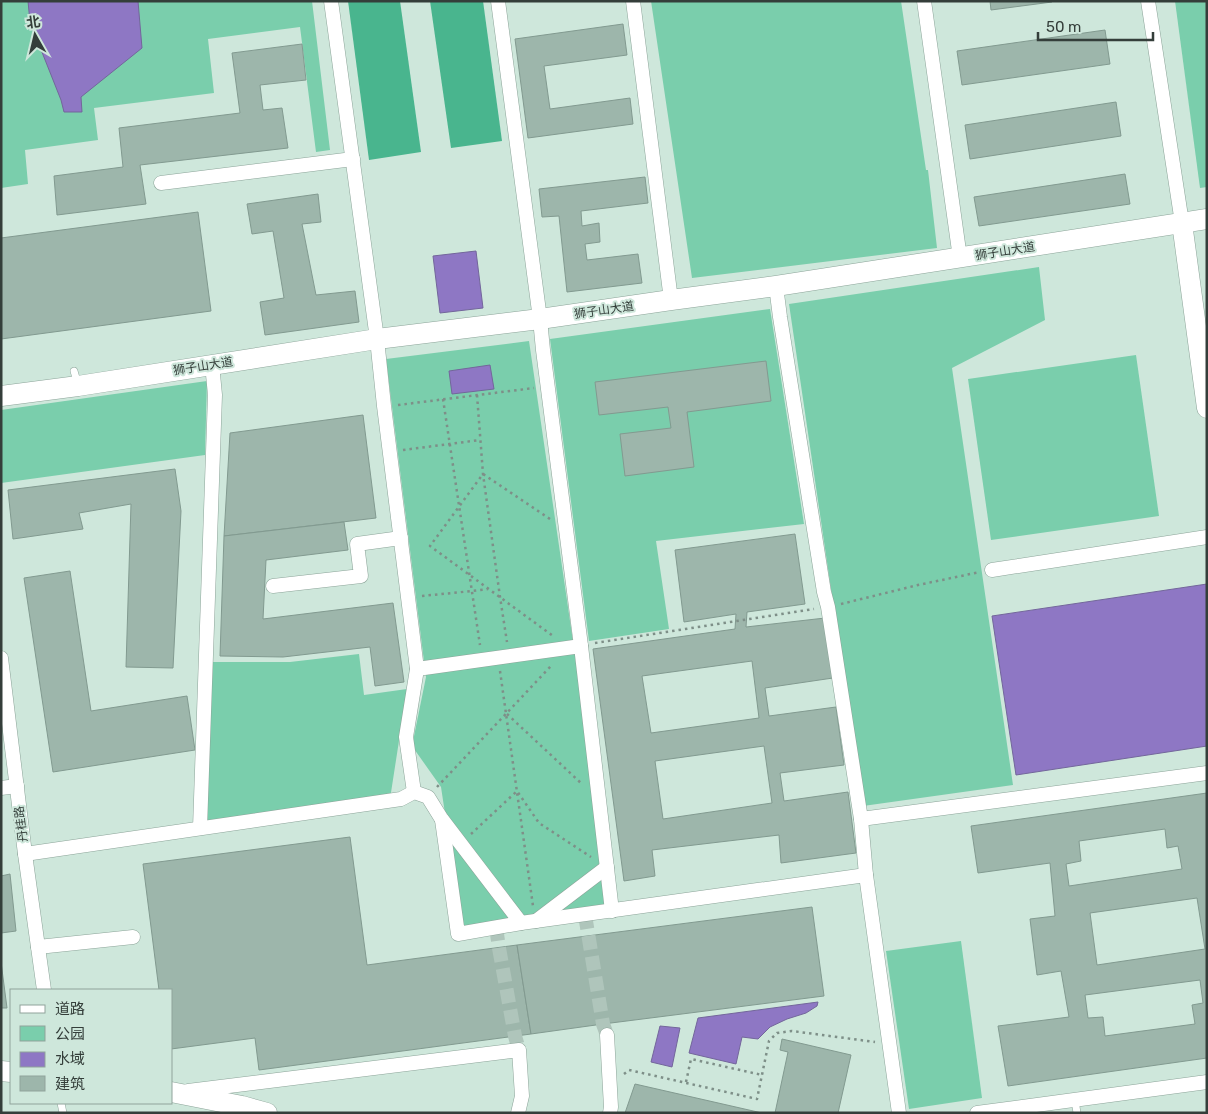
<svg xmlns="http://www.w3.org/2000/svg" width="1208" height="1114" viewBox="0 0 1208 1114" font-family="Rubik,'Noto Sans SC',sans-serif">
  <rect width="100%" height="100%" fill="#cee7db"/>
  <g fill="#7aceac">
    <path d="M1,1H312L330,150L316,152L300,27L208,39L214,93L94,108L98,140L25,150L28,184L1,188Z"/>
    <path d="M651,1H901L926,170H928L937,248L692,278Z"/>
    <path d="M1175,1H1207V187L1200,188Z"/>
    <path d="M1039,267L1045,320L952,368L1013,785L863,806L789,304Z"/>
    <path d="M770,309L804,524L656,541L669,629L589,641L550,339Z"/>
    <path d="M529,341L575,655L606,905L462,926L441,787L412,746L426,677L386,359Z"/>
    <path d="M1136,355L1159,516L991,540L968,379Z"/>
    <path d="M207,381L205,455L1,483V410Z"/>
    <path d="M359,654L364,695L407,689L390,799L205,822L210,662H290Z"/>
    <path d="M961,941L982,1098L909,1109L886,951Z"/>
  </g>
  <g fill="#49b58e">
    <path d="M348,1H400L421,152L369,160Z"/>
    <path d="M430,1H483L502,141L451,148Z"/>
  </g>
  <g fill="#8e77c4" stroke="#73669b">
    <path d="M28,1H138L142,48L81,97L82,112H64L61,100L30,22Z"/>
    <path d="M476,251L483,308L440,313L433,256Z"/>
    <path d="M490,365L494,389L452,394L449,371Z"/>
    <path d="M1207,584V746L1016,775L992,616Z"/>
    <path d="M818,1002L817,1006L806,1013L787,1019L770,1027L758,1039L742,1037L736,1064L689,1053L698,1018Z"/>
    <path d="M660,1026L680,1028L672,1067L651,1062Z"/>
  </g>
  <g fill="#9db6ab" stroke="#829a90" fill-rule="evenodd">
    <path d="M990,1H1052V2L991,10Z"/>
    <path d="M623,24L627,55L544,66L550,109L630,98L633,124L528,138L515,39Z"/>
    <path d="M1105,30L1110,64L962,85L957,51Z"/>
    <path d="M302,44L306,80L260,85L263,110L282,108L288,148L140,165L146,204L57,215L54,176L123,167L119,128L240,113L232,53Z"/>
    <path d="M1116,102L1121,136L970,159L965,125Z"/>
    <path d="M1125,174L1130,204L979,226L974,197Z"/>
    <path d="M645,177L648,203L581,211L582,226L599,223L600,242L585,244L587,260L638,254L642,283L567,292L559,216L542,217L539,189Z"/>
    <path d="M318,194L321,222L302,224L316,295L355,291L359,322L265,335L260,302L284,298L273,231L252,234L247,204Z"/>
    <path d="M198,212L211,311L1,339V238Z"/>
    <path d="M766,361L771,401L687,412L694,467L625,476L620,434L671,428L668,407L599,415L595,382Z"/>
    <path d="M363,415L376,518L224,536L230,433Z"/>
    <path d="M175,469L181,511L173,668L126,667L131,504L79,513L83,529L13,539L8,490Z"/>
    <path d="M344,522L348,550L266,560L263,619L393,603L404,682L375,686L370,647L283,657L220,656L224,536Z"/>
    <path d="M795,534L805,604L747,612L746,627L825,618L833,678L765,688L769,716L836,707L844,765L780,773L784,801L848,792L856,853L781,863L779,835L652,850L655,876L624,881L593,649L735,629L736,614L684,622L675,550ZM752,661L759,718L651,733L642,676ZM764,746L772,803L663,819L655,761Z"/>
    <path d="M70,571L91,711L187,696L195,750L53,772L24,578Z"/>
    <path d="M1207,793V1058L1008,1086L998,1026L1069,1017L1061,971L1037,975L1030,919L1055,916L1050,863L978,873L971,826ZM1165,829L1167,848L1178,846L1182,869L1069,886L1066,864L1081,861L1079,841ZM1197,898L1205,949L1097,965L1090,913ZM1200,980L1203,1003L1192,1005L1195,1024L1105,1036L1103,1017L1088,1018L1085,995Z"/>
    <path d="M350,837L367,965L517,945L531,1034L259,1070L255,1038L171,1049V990H159L143,864Z"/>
    <path d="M10,874L16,931L1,933V876Z"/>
    <path d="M812,907L824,996L603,1024L531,1034L517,945Z"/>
    <path d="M1,962L7,1008H1Z"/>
    <path d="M782,1039L851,1055L838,1113H775L788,1052L780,1050Z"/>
    <path d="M635,1084L762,1113H625Z"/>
  </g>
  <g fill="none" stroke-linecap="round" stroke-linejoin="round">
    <g stroke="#afc5bb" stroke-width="14" stroke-dasharray="14 7" stroke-linecap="butt">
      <path d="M585,915L603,1024L607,1035"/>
      <path d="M496,927L499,948L515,1036L519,1050"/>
    </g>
    <g stroke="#8ca499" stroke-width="8">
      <g id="lane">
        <path d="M74,371L78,385"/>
        <path d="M1075,1100L1077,1113"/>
        <path d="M61,1103L63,1113"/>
      </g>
    </g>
    <g stroke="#8ca499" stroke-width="15">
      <g id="street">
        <path d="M331,1L377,339L384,406L417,669L406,737L414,792"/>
        <path d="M498,1L540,319L543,350L581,646L612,911"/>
        <path d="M633,1L671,300"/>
        <path d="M924,1L960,258"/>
        <path d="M1148,1L1182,223"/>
        <path d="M161,183L353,159"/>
        <path d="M776,286L780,317L824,592L828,607L861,819L866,875L899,1113"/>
        <path d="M992,570L1207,537"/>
        <path d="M273,586L361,576L357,544L401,538"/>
        <path d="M1,658L25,854L44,990"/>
        <path d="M417,669L581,646"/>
        <path d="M1,788L17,786"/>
        <path d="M861,819L1207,773"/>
        <path d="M442,820L458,934L521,923L866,875"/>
        <path d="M200,828L215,395L212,364"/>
        <path d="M25,854L401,799L414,792L428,797L441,818L521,923"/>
        <path d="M536,921L607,867"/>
        <path d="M38,947L133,937"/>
        <path d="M607,1035L611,1107L610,1113"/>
        <path d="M188,1091L519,1050L522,1096L518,1113"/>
        <path d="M977,1113L1207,1082"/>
      </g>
    </g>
    <g stroke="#8ca499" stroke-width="21">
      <g id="secondary">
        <path d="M1182,223L1207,408"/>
        <path d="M1,396L78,386L377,339L540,319L671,300L776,286L1207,219"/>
        <path d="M1,1071L11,1072"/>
        <path d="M171,1092L242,1106L267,1113"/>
      </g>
    </g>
    <g stroke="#7e8f88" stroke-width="2.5" stroke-dasharray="2.5 4" stroke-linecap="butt">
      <path d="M477,395L483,474L500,597L507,642"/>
      <path d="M443,399L480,645"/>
      <path d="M398,405L534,388"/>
      <path d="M403,450L480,440"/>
      <path d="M550,519L483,474L430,546L553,636"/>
      <path d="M422,596L472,591L488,589"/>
      <path d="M841,604L918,585L980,572"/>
      <path d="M595,643L814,609"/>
      <path d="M500,671L533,906"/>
      <path d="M507,714L582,784"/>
      <path d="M437,787L551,666"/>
      <path d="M471,834L517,791L539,823L591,857"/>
      <path d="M624,1074L629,1070L757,1099L769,1041L777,1033L792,1031L875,1042"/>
      <path d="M686,1082L691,1059L762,1075"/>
    </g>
    <use href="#lane" stroke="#fff" stroke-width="7"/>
    <use href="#street" stroke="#fff" stroke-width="14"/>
    <use href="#secondary" stroke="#fff" stroke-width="20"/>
  </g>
  <g text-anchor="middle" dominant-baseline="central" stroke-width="4" stroke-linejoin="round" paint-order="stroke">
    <g font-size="12" fill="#343e3a" stroke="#cee7db">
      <text transform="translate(1005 251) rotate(-9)">狮子山大道</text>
      <text transform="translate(604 310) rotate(-8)">狮子山大道</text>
      <text transform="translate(203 366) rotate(-9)">狮子山大道</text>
      <text transform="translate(21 824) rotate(-97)">丹桂路</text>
    </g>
  </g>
  <rect width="1208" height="1114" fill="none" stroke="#343e3a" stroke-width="5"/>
  <rect x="10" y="989" width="162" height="115" fill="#cee7db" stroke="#90a39b"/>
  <rect x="20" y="1005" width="25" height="8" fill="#ffffff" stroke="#90a39b"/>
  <text x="55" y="1014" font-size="15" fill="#343e3a">道路</text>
  <rect x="20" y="1026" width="25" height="15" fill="#7aceac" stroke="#90a39b"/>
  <text x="55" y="1039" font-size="15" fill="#343e3a">公园</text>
  <rect x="20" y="1052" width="25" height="15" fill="#8e77c4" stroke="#90a39b"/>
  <text x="55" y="1064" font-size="15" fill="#343e3a">水域</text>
  <rect x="20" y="1076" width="25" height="15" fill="#9db6ab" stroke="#90a39b"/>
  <text x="55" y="1089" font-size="15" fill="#343e3a">建筑</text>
  <g transform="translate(35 35) rotate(352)" stroke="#cee7db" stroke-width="4" paint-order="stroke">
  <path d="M0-4L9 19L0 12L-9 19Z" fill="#343e3a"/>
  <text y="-8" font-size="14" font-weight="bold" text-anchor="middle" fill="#343e3a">北</text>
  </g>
  <path d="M1038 32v8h115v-8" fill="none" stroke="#343e3a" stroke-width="2.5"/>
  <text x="1046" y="32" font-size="15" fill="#343e3a" stroke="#cee7db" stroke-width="4" paint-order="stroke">50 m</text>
</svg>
